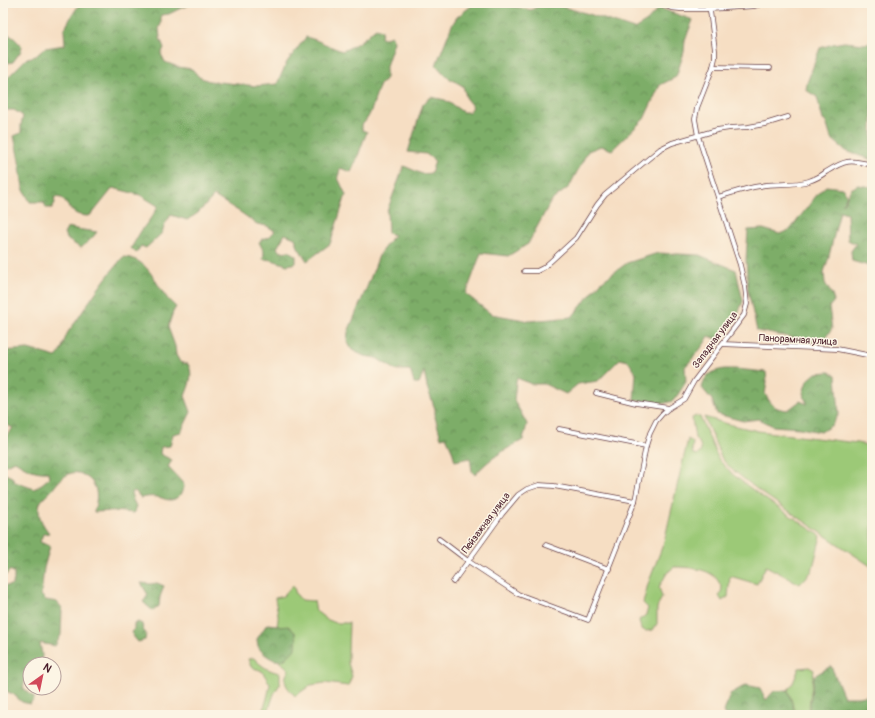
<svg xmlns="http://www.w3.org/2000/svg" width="875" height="718" viewBox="0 0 875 718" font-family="Pangolin,sans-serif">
  <defs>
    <pattern id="forest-crowns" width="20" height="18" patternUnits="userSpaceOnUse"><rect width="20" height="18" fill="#7dad68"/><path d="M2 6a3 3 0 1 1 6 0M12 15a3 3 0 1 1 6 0" fill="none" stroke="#688c56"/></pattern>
  </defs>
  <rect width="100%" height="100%" fill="#fcf5e5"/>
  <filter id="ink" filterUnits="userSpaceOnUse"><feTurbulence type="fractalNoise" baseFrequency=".025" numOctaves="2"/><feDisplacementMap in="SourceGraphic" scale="8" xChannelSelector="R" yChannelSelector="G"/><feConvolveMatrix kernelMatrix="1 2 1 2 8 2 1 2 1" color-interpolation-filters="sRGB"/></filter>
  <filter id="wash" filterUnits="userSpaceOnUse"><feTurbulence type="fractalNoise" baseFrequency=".012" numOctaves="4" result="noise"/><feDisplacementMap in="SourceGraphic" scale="16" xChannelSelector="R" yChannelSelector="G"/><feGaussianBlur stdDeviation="0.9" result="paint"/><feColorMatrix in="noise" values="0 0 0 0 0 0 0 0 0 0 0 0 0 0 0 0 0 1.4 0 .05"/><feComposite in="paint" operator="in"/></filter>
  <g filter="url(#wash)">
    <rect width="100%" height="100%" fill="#f6dec3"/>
    <g fill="#9cc977" stroke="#737451">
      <path d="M696,416L700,417L719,460L731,473L761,496L821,536L812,571L800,584L766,566L757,584L730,576L728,597L722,601L719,596L722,589C720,584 718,580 715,577C706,568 686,567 674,567L667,573L659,587L662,597L657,608V624L652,630L646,631L641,629L639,620L646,615L648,608L643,603L648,584L664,542L688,439L693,442L692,449L693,454L698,455L701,451L700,444L695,438L692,418Z"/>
      <path d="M704,417L728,424L758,431L857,443L872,446V567L762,493L730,468L722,459Z"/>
      <path d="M293,585L296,594L301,600L314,601L316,611L326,619L336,623H349L348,653V663L352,676L348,686L325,683L311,685L295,696C287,687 281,682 289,670L284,665L279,661L285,659L296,648L284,627H280L277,625C280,614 276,608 275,598L283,596Z"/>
      <path d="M254,658C261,666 269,671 280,673V684L274,694L267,715H259C266,707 268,694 270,684L262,671L251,667L248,659Z"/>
      <path d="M809,667L814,670L808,715H794V709L788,690L793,683L799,668Z"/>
    </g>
    <g fill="url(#forest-crowns)" stroke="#64664a">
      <path d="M80,3H193L179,9L169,14L161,15V24L159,28L160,38L164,48L161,54L165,62L178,67L192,69L199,77L209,81L257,86L277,84L287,62L306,37C319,40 330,47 342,51C350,48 357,44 363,39C369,35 370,32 376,28L382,30L381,37L385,38L392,36L394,42L386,66V78C384,80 382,83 380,85C373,99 374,113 362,125V130L367,132C361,145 358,159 351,172L340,168L338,178L346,195L330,244L307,261L298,247L295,238L285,234L277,248L280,252L289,251L296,256V263L287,265L272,260L263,259L264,252L259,242L263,239L269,237L275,231L267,226L257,224L240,212L214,196L198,213L187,220L171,215L165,224L162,233L146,248L141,246L136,253L131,248L141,231L153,215L158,206L140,195L113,188L93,213L89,216C73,216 71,210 62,198L54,197L55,203L52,208H46L44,202H30L23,188L19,161L14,136L21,133V125L23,116L14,110H3V82L27,58L36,56L45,48L65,45L64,30L71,17Z"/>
      <path d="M475,3H498L531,10L544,3H548L589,14L634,29L647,21L659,8L693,20L685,40L684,52L676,77L660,85L644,119L612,150L601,146L588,151L569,187L551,201L528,244L508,256L481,253L466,294L491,314L530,321L572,317L601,282L627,263L658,253L699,255L736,270L743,301L738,314L729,327L717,339L709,336C703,347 694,357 685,367L686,382L679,393L673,401L662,404L634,400L636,373L628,361L620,359L598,381L578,384L566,394L544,384H531L517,378L516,382L514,400L527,424L523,440C506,449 488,459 475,475L472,471L470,458L455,461L452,450L446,437L441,438L435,417V409L427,387L424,371L419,383H414L410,370H396L376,358L364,356L352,350L347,341L348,332L367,287L380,253L394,235L388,233L387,211L404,166L422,174L431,173L435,161L426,154L408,152L423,104L431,97L445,100L463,112H469L473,107L467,100L463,86L447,77L436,65L452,25L457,17Z"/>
      <path d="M3,31L14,38L22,46L21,51L13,62L7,63L3,61Z"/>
      <path d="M872,41V160L846,151L831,138L826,122L823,120L817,97L806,90L807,83L820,48L833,44L844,42L865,44Z"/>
      <path d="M858,185L872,187V267L852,261L851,251L856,244L848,240L847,213L840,211L828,260L824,272L825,283L832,295L834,301L829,307L832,329L821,343L757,331L748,291L746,259L748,230L763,229L780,234L790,230L819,192L826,186L842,188L847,194L843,204L851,189Z"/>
      <path d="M68,227L76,229L97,232L92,238L81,248L68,240L64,234Z"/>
      <path d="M123,257C147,258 153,279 165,295C168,300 172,303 176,307L173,312L168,327L175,346L176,355L180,362L188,364C194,374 189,386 185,396L191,412L181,432L173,434L170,446L161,447L160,454L172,460L168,467C173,473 179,478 184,485C183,492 178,500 170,500C165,500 161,497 157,497C151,496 146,497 141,498L135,491L131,493L133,500L136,506L134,513L114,511L94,512C98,497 99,483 83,475C79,472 73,472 69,474C60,478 57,484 51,491C45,498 38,500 39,511C39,519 44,526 49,533L43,534L40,542L50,546L44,568L41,595L46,600L57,602L62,608L61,635L55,646L40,643L42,655L41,664H30V677L25,680L23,688L35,698L30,704L22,702L13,694L3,690V584L6,586L12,585L14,580V573L10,570L6,575L3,576V473L12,477L15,482L34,489L43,483L49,478L48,472C35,473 25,468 15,461L6,465L3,464V447L5,443L6,436L13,428L7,425L4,419L3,412V351L28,349L56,357C63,351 63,341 68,332C71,328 74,324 77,320C91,298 106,277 123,257Z"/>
      <path d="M724,369H736L766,372L767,382L765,394C772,405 774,409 788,410L800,401L807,404L803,393L807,381L816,373L829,372L836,375L839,414L832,425L821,432L800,428L773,426L759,419L743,421L717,414L712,400L702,388C706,373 710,372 724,369Z"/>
      <path d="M141,583L151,584L157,583L164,586L160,597L159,606L153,611L143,602L148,595Z"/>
      <path d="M138,622L142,624L143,630L146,633L145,640L138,642L133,636L131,632L134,629V624Z"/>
      <path d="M267,624L277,625L280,627L288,626C298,633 297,636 296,648C292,652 288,657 284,659C276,664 264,655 259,648C258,646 257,643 257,639Z"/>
      <path d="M831,666L844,697H858L872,695V715H808L814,676Z"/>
      <path d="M746,685L760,688L766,700L774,691L788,690L794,709V715H725L724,712L730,694Z"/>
    </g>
  </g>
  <g filter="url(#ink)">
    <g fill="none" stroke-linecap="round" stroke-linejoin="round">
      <g stroke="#643c42" stroke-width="5.5">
        <g id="minor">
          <path d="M658,3L671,8L680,9H710L755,6L764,3"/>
          <path d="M713,67L770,68"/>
          <path d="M718,197C732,193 746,188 760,186C776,183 794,186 809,181C815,179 821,176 826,172C845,160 850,159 872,165"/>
          <path d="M524,271H537L543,268L551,261L576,238L597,205L605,195L660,149L672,143L717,130L730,128L748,127L765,124L788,117"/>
          <path d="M722,344L837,349L872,356"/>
          <path d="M596,393L636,403L669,408"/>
          <path d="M559,429L646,446"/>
          <path d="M439,539L468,561L518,594L588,620L635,501L646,446L650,433L656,421L663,413L669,408L684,399L694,381L744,315L747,304L745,287L740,265L698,136L695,119L696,114L697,108L713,67L715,58V50L709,3"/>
          <path d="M546,545L609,569"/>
          <path d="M453,582L502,514L518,495L527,489L539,485L554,486L635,501"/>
        </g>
      </g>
      <use href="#minor" stroke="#fff" stroke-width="4"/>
    </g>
  </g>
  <g text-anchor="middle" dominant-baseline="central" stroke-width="3" stroke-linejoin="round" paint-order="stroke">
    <g font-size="10" fill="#4a1f2b" stroke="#fcf5e5">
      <text transform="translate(715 340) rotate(-53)">Западная улица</text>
      <text transform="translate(798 340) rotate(3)">Панорамная улица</text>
      <text transform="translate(486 523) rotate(-53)">Пейзажная улица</text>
    </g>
  </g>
  <rect width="875" height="718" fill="none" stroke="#fcf5e5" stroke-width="16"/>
  <g transform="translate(42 676) rotate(33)"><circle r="19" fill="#fcf5e5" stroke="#b59f9b"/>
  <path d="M0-3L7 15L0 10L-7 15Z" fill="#d1495b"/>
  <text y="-6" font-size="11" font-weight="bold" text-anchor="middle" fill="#4a1f2b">N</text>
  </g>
</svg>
